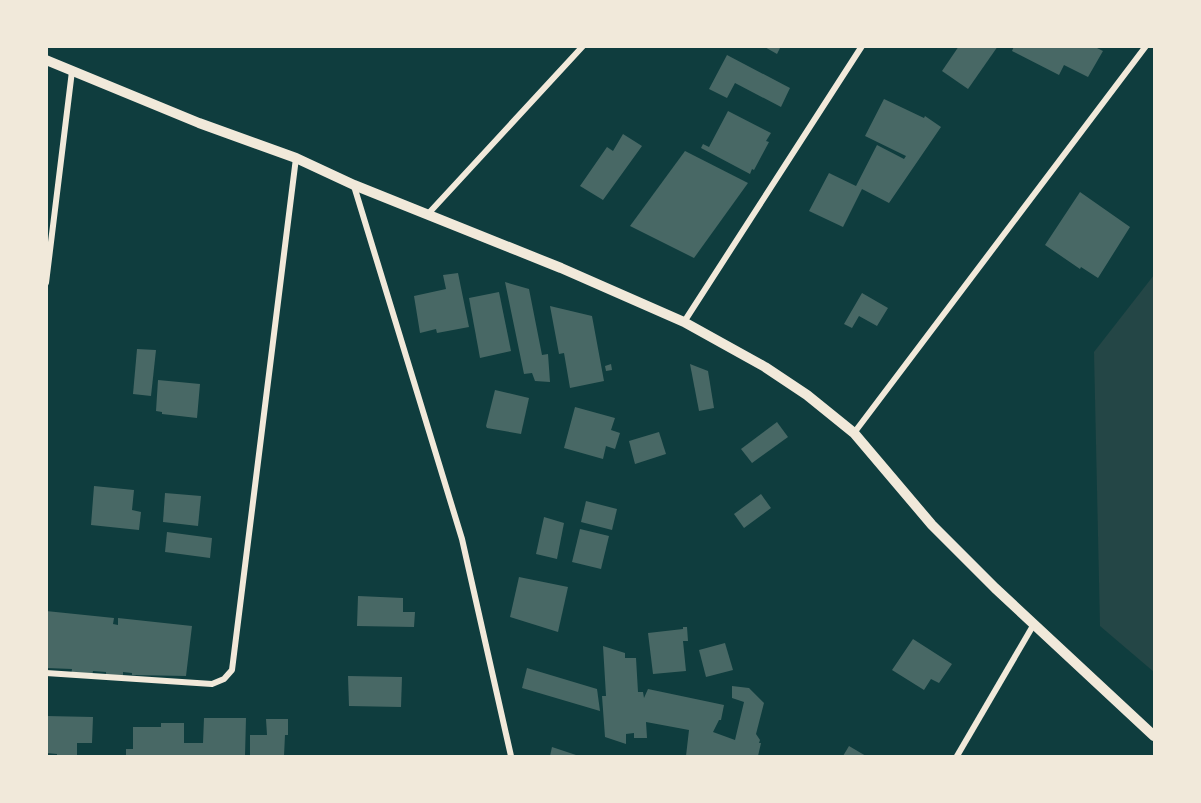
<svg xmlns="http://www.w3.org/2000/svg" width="1201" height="803" viewBox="0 0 1201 803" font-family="Figtree,sans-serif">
  <rect width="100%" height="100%" fill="#0f3d3e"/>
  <path fill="#244646" d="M1154,275V672L1100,626L1094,352Z"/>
  <g fill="#486865">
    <path d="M763,46H781L777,54Z"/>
    <path d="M959,46H998L968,89L942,71Z"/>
    <path d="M1014,46H1093L1103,51L1088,77L1064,65L1059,75L1012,51Z"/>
    <path d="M727,55L790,88L781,107L735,83L727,98L709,89Z"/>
    <path d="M884,99L924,118L925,116L941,127L889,203L862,189L843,227L809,211L829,173L856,186L877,145L904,159L906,156L865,136Z"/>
    <path d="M728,111L771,133L766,141L769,142L754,170L752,169L750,174L701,148L703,144L709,147Z"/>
    <path d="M623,134L642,146L603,200L580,186L607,147L613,151Z"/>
    <path d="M685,151L748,183L694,258L630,226Z"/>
    <path d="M1080,192L1130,227L1098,278L1081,267L1080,269L1045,245Z"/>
    <path d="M458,273L469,327L437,333L436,329L420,333L414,296L446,289L443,275Z"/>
    <path d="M505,282L529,289L542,355L548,354L550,382L535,381L532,373L524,374Z"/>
    <path d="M499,292L511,351L480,358L469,298Z"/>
    <path d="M862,293L888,308L877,326L859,316L852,328L844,324Z"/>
    <path d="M550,306L592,316L604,381L570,388L564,353L559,354Z"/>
    <path d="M137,349L156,350L151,396L133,394Z"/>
    <path d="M611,364L612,370L606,371L605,366Z"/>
    <path d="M690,364L708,371L714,408L699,411Z"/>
    <path d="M158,380L200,384L197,418L162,414V412L156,411Z"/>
    <path d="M495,390L529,398L521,434L487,428L486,426Z"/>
    <path d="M575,407L615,418L611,430L620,433L615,449L606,446L603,459L564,448Z"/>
    <path d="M777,422L788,437L752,463L741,449Z"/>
    <path d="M659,432L666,454L635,464L629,441Z"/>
    <path d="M94,486L134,490L132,510L141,512L139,530L91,525Z"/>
    <path d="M165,493L201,496L198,526L163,522Z"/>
    <path d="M761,494L771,508L744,528L734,514Z"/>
    <path d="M586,501L617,509L612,530L581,522Z"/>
    <path d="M544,517L564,523L557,559L536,554Z"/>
    <path d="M580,529L609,536L601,569L572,562Z"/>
    <path d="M167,532L212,538L210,558L165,552Z"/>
    <path d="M519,577L568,587L558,632L510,617Z"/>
    <path d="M358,596L403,598V612H415L414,627L357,626Z"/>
    <path d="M46,611L114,618L113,624L118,625V618L192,626L186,676L132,675V673L123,672V675H106V672L93,671L92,676L71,675L72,669L46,668Z"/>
    <path d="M683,627H687L688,641H683L686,671L653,674L648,633L683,629Z"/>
    <path d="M913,639L952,664L939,683L931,679L924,690L892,670Z"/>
    <path d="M725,643L733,670L706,677L699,650Z"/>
    <path d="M603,646L625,653V658H636L638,692H643L644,698L648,689L724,705L721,720H719L713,732L735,740L744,702L732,698V686L749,688L764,703L756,734L760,740L759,743H761L758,756H686L689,730L646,722L647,738H634V733L626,734V744L605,737L602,696H606Z"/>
    <path d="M527,668L597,689L600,711L522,688Z"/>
    <path d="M348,676L402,677L401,707L349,706Z"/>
    <path d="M46,716L93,717L92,743H77V756H57V754L46,753Z"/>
    <path d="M204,718H246L245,756H126V749H133V727H161V723H184V743H203Z"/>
    <path d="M266,719H288V735H285L284,756H250V735H267Z"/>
    <path d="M849,746L866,756H843Z"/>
    <path d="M552,747L579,756H550Z"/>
  </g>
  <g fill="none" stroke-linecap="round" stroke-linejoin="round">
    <g stroke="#f1e9da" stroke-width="6">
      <path d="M354,186L462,539L511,756"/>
      <path d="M428,214L583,46"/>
      <path d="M46,283L72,71"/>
      <path d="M684,322L862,46"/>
      <path d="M854,433L1146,46"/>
      <path d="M46,673L212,684L224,679L232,670L296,158"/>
      <path d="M957,756L1034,624"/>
    </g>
    <path stroke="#f1e9da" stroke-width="10" d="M46,60L199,123L296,158L354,185L561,268L684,322L765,367L807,395L854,433L932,525L995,588L1154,736"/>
  </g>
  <rect width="1201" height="803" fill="none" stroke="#f1e9da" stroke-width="96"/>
</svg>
